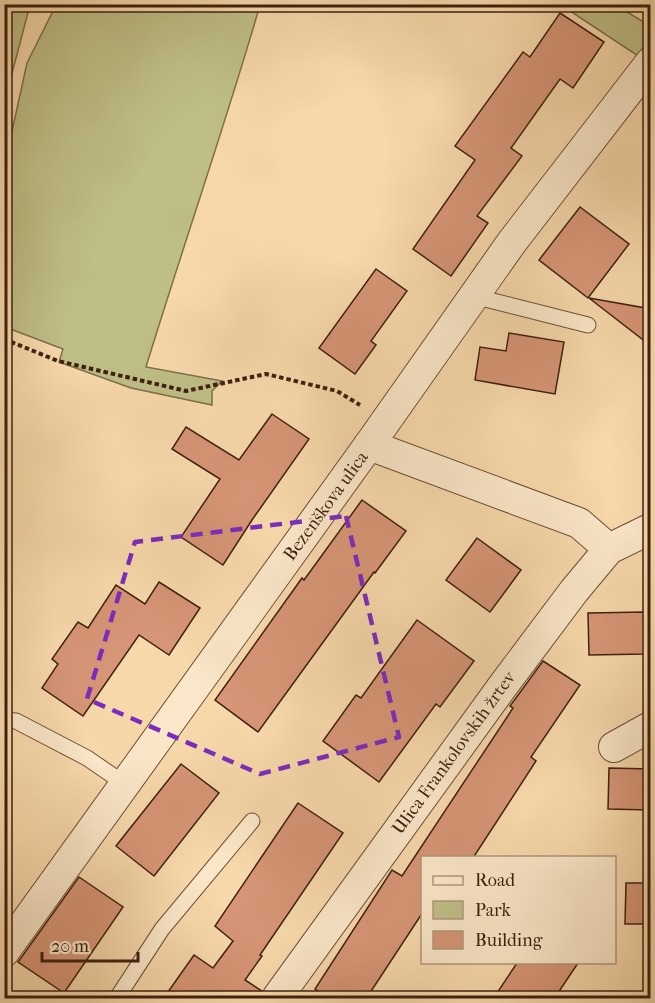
<svg xmlns="http://www.w3.org/2000/svg" width="655" height="1003" viewBox="0 0 655 1003" font-family="'IM FELL French Canon',serif">
  <rect width="100%" height="100%" fill="#f7d8ab"/>
  <filter id="stains"><feTurbulence type="fractalNoise" baseFrequency=".00333" numOctaves="4"/><feColorMatrix values="0 0 0 0 .2 0 0 0 0 .09 0 0 0 0 .02 0 0 0 .5 -.17"/></filter>
  <radialGradient id="worn" r=".72"><stop offset=".6" stop-color="#630" stop-opacity="0"/><stop offset="1" stop-color="#630" stop-opacity=".3"/></radialGradient>
  <g fill="#bfbe87" stroke="#7e6f4b" stroke-width="1.5">
    <path d="M5,4L30,5L5,100L4,5Z"/>
    <path d="M56,5H260C225,126 183,246 146,367L222,381L212,391V405L131,388L59,362L63,349L5,327V163L27,63Z"/>
    <path d="M561,5H616L650,26V36L638,56Z"/>
  </g>
  <g fill="#d69576" stroke="#3e200f" stroke-width="1.5">
    <path d="M560,13L604,42L573,88L560,79L511,148L522,156L477,216L488,223L451,276L413,249L475,160L455,146L523,52L530,57Z"/>
    <path d="M580,207L629,244L588,298L539,260Z"/>
    <path d="M376,269L407,291L371,341L376,345L355,374L319,348Z"/>
    <path d="M589,298L651,309V346Z"/>
    <path d="M509,333L564,342L555,394L475,380L480,347L506,351Z"/>
    <path d="M272,414L309,439L252,520L223,565L181,537L220,479L172,449L186,427L239,460Z"/>
    <path d="M362,500L406,531L375,573L374,572L258,732L215,700L302,578L304,580Z"/>
    <path d="M477,538L521,570L490,612L446,580Z"/>
    <path d="M159,582L200,608L169,655L139,635L83,716L42,688L58,664L52,659L78,622L88,628L116,585L145,604Z"/>
    <path d="M645,612L646,654L589,655L588,613Z"/>
    <path d="M417,620L474,661L440,707L436,704L379,782L323,741L356,695L361,698Z"/>
    <path d="M543,661L580,685L531,757L536,761L473,858H423V912L366,999H330L315,989L392,870L402,876L513,708L510,706Z"/>
    <path d="M181,764L219,793L154,876L116,846Z"/>
    <path d="M609,768L651,769V810L608,809Z"/>
    <path d="M298,803L343,833L260,955L262,956L245,980L262,991L260,999H163L194,955L213,968L233,941L215,926Z"/>
    <path d="M79,877L123,907L64,993L18,962Z"/>
    <path d="M626,883H651V924H625Z"/>
    <path d="M517,963H578L554,999H493Z"/>
  </g>
  <g fill="none" stroke-linecap="round" stroke-linejoin="round">
    <g stroke="#6c4e36" stroke-width="17">
      <g id="service">
        <path d="M473,296L588,325"/>
        <path d="M4,720L16,721L87,758L125,784"/>
        <path d="M117,998L162,929L252,821"/>
      </g>
    </g>
    <g stroke="#6c4e36" stroke-width="32">
      <g id="minor">
        <path d="M369,445L579,523L609,549"/>
        <path d="M614,747L650,727"/>
        <path d="M4,952L369,445L512,242L650,63"/>
        <path d="M277,998L502,687L574,591L609,549L650,529"/>
      </g>
    </g>
    <path stroke="#3e200f" stroke-width="4" stroke-dasharray="4.5 3" stroke-linecap="butt" d="M4,339L58,361L186,391L266,374L337,391L360,405"/>
    <use href="#service" stroke="#fae6c8" stroke-width="15"/>
    <use href="#minor" stroke="#fae6c8" stroke-width="30"/>
  </g>
  <path fill="none" stroke="#7b2cbf" stroke-width="4.5" stroke-dasharray="12 8" stroke-linejoin="round" d="M346,516L399,737L260,774L87,699L135,542Z"/>
  <g text-anchor="middle" dominant-baseline="central" stroke-width="4.5" stroke-linejoin="round" paint-order="stroke">
    <g font-size="18" fill="#3e200f" stroke="#fae6c8">
      <text transform="translate(326 506) rotate(-54)">Bezenškova ulica</text>
      <text transform="translate(454 753) rotate(-54)">Ulica Frankolovskih žrtev</text>
    </g>
  </g>
  <rect width="655" height="1003" fill="none" stroke="#f7d8ab" stroke-width="24"/>
  <rect x="6" y="6" width="643" height="991" fill="none" stroke="#3e200f" stroke-width="3"/>
  <rect x="12" y="12" width="631" height="979" fill="none" stroke="#3e200f" stroke-width="1.5"/>
  <rect x="421" y="856" width="195" height="108" fill="#fae6c8" stroke="#af977e" stroke-width="1.5"/>
  <rect x="433" y="876" width="30" height="9" fill="#fae6c8" stroke="#af977e" stroke-width="1.5"/>
  <text x="475" y="886" font-size="18" fill="#3e200f">Road</text>
  <rect x="433" y="901" width="30" height="18" fill="#bfbe87" stroke="#af977e" stroke-width="1.5"/>
  <text x="475" y="916" font-size="18" fill="#3e200f">Park</text>
  <rect x="433" y="931" width="30" height="18" fill="#d69576" stroke="#af977e" stroke-width="1.5"/>
  <text x="475" y="946" font-size="18" fill="#3e200f">Building</text>
  <path d="M42 952v9h96v-9" fill="none" stroke="#3e200f" stroke-width="3"/>
  <text x="51" y="952" font-size="18" fill="#3e200f" stroke="#fae6c8" stroke-width="4.5" paint-order="stroke">20 m</text>
  <rect width="100%" height="100%" filter="url(#stains)"/>
  <rect width="100%" height="100%" fill="url(#worn)"/>
</svg>
